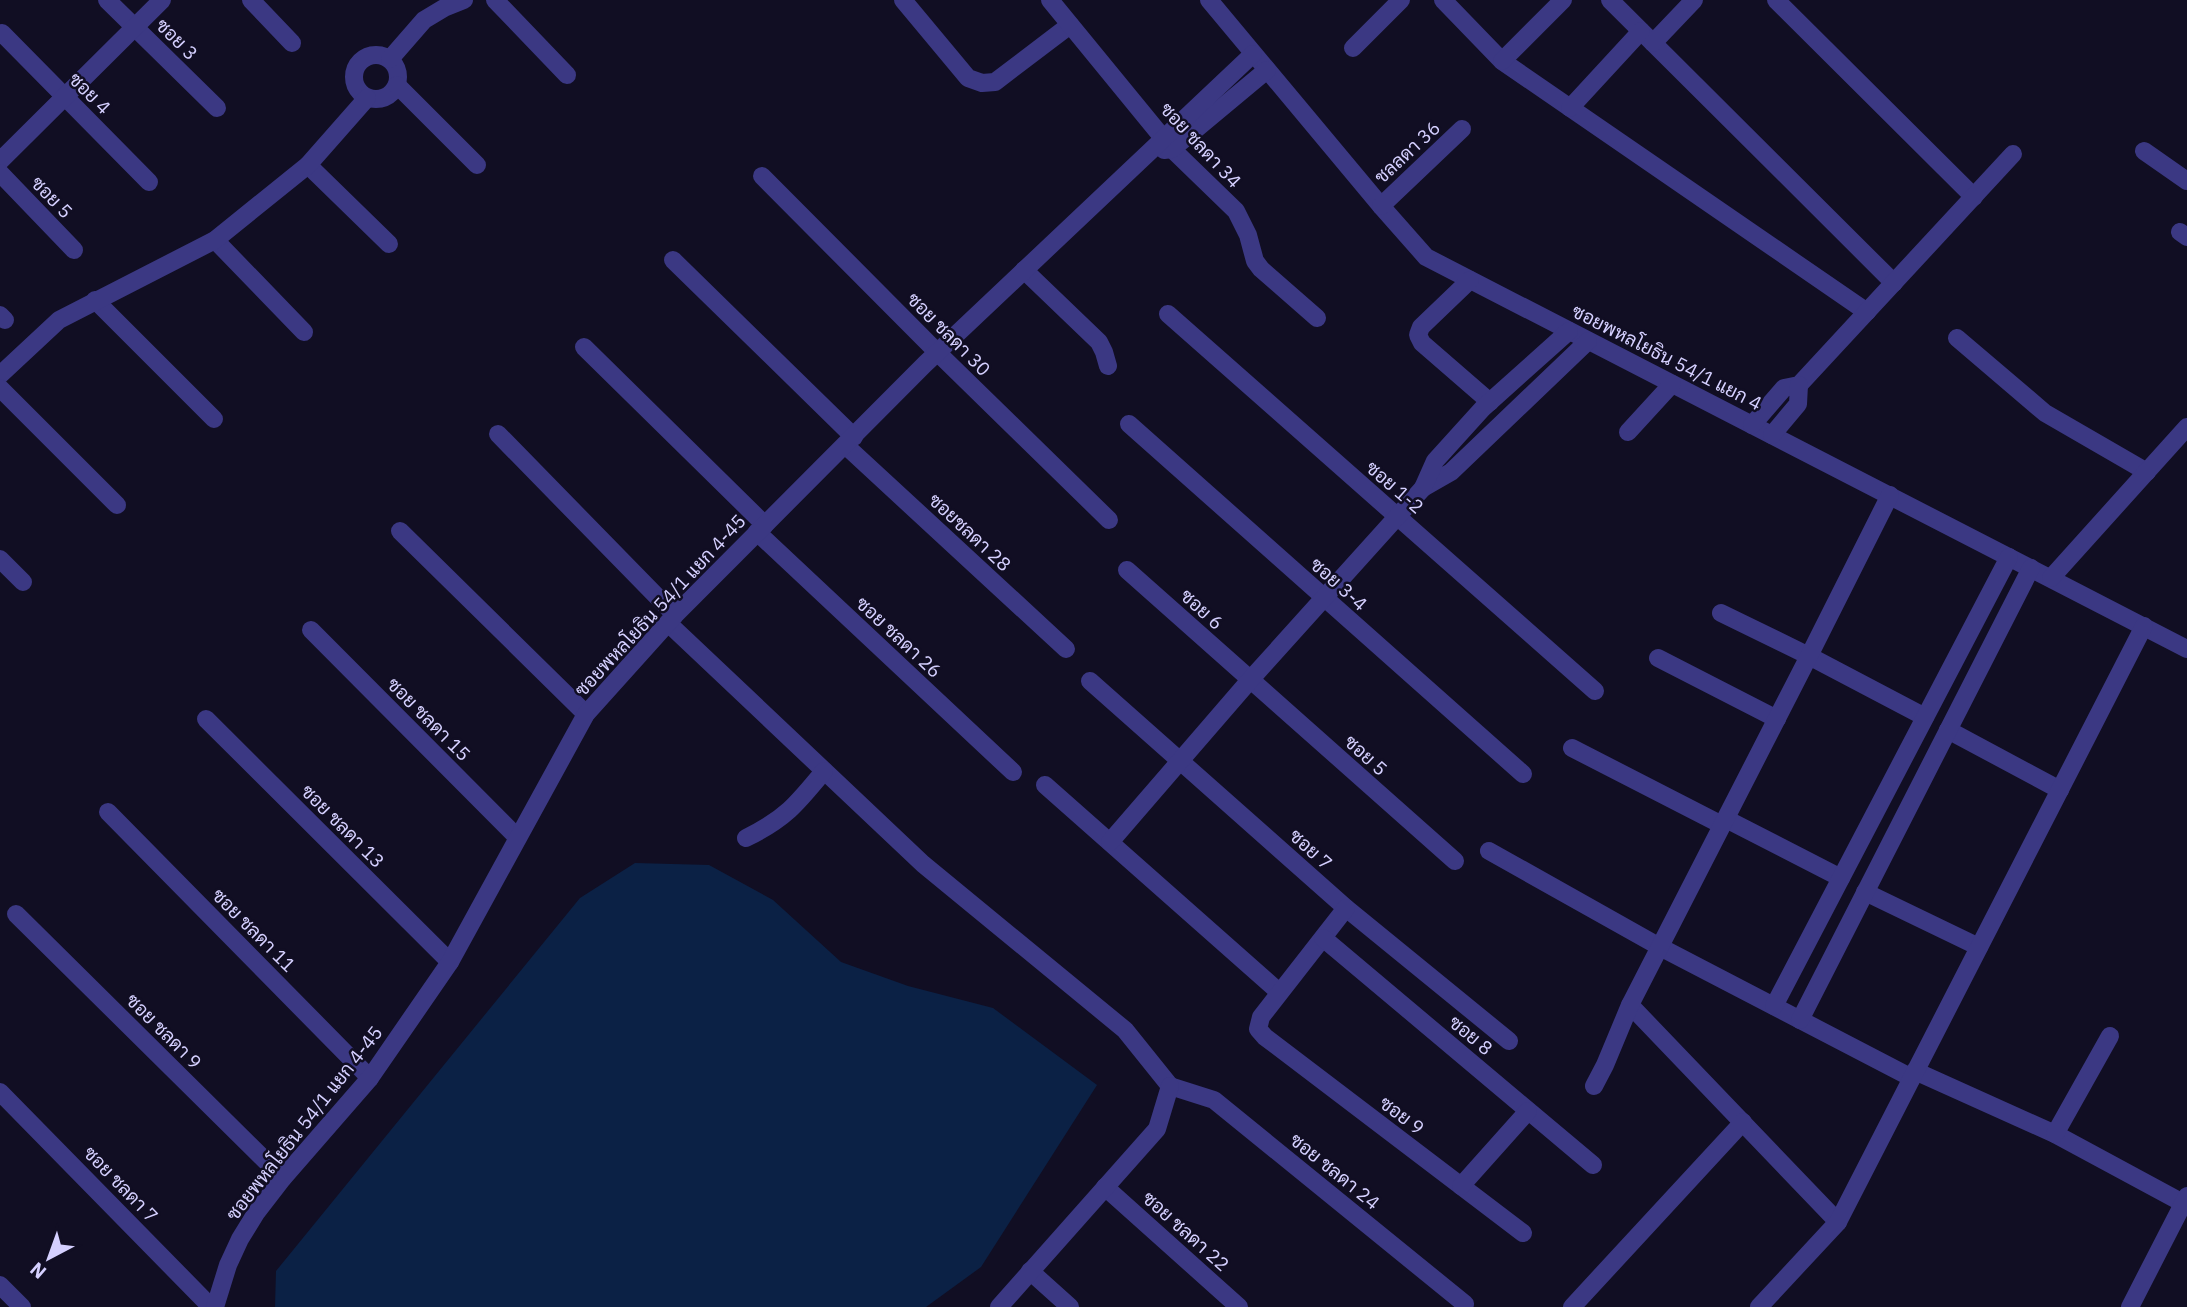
<svg xmlns="http://www.w3.org/2000/svg" width="2187" height="1307" viewBox="0 0 2187 1307" font-family="'IBM Plex Sans',Sarabun,sans-serif">
  <rect width="100%" height="100%" fill="#110e23"/>
  <path fill="#0b2145" d="M635,863L709,865L773,900L841,962L908,986L993,1008L1097,1085L981,1267L926,1307H275L276,1271L580,898Z"/>
  <g fill="none" stroke-linecap="round" stroke-linejoin="round">
    <g stroke="#3b3883" stroke-width="18">
      <path d="M107,0L217,108"/>
      <path d="M251,0L292,43"/>
      <path d="M495,0L567,75"/>
      <path d="M903,0L968,78L982,83L995,82L1070,25"/>
      <path d="M1050,0L1172,149L1236,211L1248,235L1255,261L1261,269L1317,318"/>
      <path d="M1209,0L1381,206L1426,257L2187,649"/>
      <path d="M1443,0L1502,61L1867,312"/>
      <path d="M1610,0L1894,283"/>
      <path d="M1776,0L1974,197"/>
      <path d="M2,33L149,182"/>
      <path d="M1653,43L1694,0"/>
      <path d="M1353,48L1401,0"/>
      <circle cx="376" cy="77" r="22"/>
      <path d="M390,59L424,20L444,8L464,0"/>
      <path d="M1502,61L1563,0"/>
      <path d="M397,85L477,165"/>
      <path d="M1570,108L1641,31"/>
      <path d="M1164,150L1172,149L1267,70"/>
      <path d="M2144,151L2187,181"/>
      <path d="M0,161L162,0"/>
      <path d="M308,165L389,244"/>
      <path d="M0,173L74,250"/>
      <path d="M762,176L937,352L1109,520"/>
      <path d="M1381,206L1462,129"/>
      <path d="M2180,232L2187,237"/>
      <path d="M215,240L304,332"/>
      <path d="M673,260L854,437"/>
      <path d="M1024,270L1099,342L1104,352L1108,366"/>
      <path d="M1470,280L1421,327L1418,335L1422,343L1490,402"/>
      <path d="M95,300L214,419"/>
      <path d="M1168,314L1595,691"/>
      <path d="M0,315L5,320"/>
      <path d="M1957,338L2045,413L2147,472"/>
      <path d="M584,347L765,525"/>
      <path d="M0,375L59,320L215,240L308,165L367,98"/>
      <path d="M0,388L117,505"/>
      <path d="M1129,424L1523,774"/>
      <path d="M1752,425L1784,388L1799,385L2013,154"/>
      <path d="M1628,432L1672,384"/>
      <path d="M498,434L675,615"/>
      <path d="M1772,435L1798,404L1799,385"/>
      <path d="M845,445L1066,649"/>
      <path d="M1423,488L1451,472L1588,341"/>
      <path d="M400,531L586,714"/>
      <path d="M757,532L1013,772"/>
      <path d="M0,559L23,582"/>
      <path d="M1127,570L1455,861"/>
      <path d="M2051,578L2187,427"/>
      <path d="M1721,613L1809,656L1925,717"/>
      <path d="M668,623L923,864L1125,1030L1170,1086"/>
      <path d="M311,630L517,837"/>
      <path d="M1658,658L1777,719"/>
      <path d="M1090,681L1346,908L1509,1041"/>
      <path d="M206,719L450,962"/>
      <path d="M1948,730L2060,790"/>
      <path d="M1572,748L1722,825"/>
      <path d="M1045,785L1279,992"/>
      <path d="M108,812L370,1078"/>
      <path d="M1726,819L1841,878"/>
      <path d="M746,838C785,819 797,804 824,771"/>
      <path d="M1110,842L1250,680L1423,488L1435,461L1483,408L1569,331"/>
      <path d="M1489,851L1660,947L1912,1078"/>
      <path d="M1865,892L1979,947"/>
      <path d="M1346,908L1261,1017L1258,1029L1265,1037L1523,1233"/>
      <path d="M16,914L283,1178"/>
      <path d="M1323,938L1593,1165"/>
      <path d="M1630,1005L1838,1222"/>
      <path d="M1774,1006L2009,557"/>
      <path d="M1800,1020L2031,568"/>
      <path d="M1915,1071L2055,1134L2183,1203"/>
      <path d="M1170,1086L1214,1100L1465,1304"/>
      <path d="M1594,1086L1605,1065L1630,1005L1809,656L1890,495"/>
      <path d="M0,1092L211,1307"/>
      <path d="M2055,1134L2110,1036"/>
      <path d="M1461,1186L1528,1111"/>
      <path d="M1105,1187L1239,1307"/>
      <path d="M1030,1271L1070,1307"/>
      <path d="M0,1285L22,1307"/>
      <path d="M215,1307L228,1265L240,1239L256,1213L283,1178L370,1078L450,962L586,714L675,615L925,364L1253,54"/>
      <path d="M999,1307L1157,1129L1170,1086"/>
      <path d="M1572,1307L1743,1122"/>
      <path d="M1759,1307L1838,1222L2144,626"/>
      <path d="M2130,1307L2187,1196"/>
    </g>
  </g>
  <g text-anchor="middle" dominant-baseline="central" stroke-width="5" stroke-linejoin="round" paint-order="stroke">
    <g font-size="19" fill="#d5d0ff" stroke="#110e23">
      <text transform="translate(177 39) rotate(45)">ซอย 3</text>
      <text transform="translate(90 93) rotate(45)">ซอย 4</text>
      <text transform="translate(1201 145) rotate(47)">ซอย ชลดา 34</text>
      <text transform="translate(1407 152) rotate(-43)">ชลลดา 36</text>
      <text transform="translate(52 197) rotate(46)">ซอย 5</text>
      <text transform="translate(949 334) rotate(45)">ซอย ชลดา 30</text>
      <text transform="translate(1667 357) rotate(27)">ซอยพหลโยธิน 54/1 แยก 4</text>
      <text transform="translate(1395 487) rotate(41)">ซอย 1-2</text>
      <text transform="translate(970 532) rotate(43)">ซอยชลดา 28</text>
      <text transform="translate(1339 584) rotate(42)">ซอย 3-4</text>
      <text transform="translate(660 605) rotate(-47)">ซอยพหลโยธิน 54/1 แยก 4-45</text>
      <text transform="translate(1202 609) rotate(42)">ซอย 6</text>
      <text transform="translate(899 637) rotate(43)">ซอย ชลดา 26</text>
      <text transform="translate(429 719) rotate(45)">ซอย ชลดา 15</text>
      <text transform="translate(1366 755) rotate(42)">ซอย 5</text>
      <text transform="translate(343 826) rotate(45)">ซอย ชลดา 13</text>
      <text transform="translate(1311 849) rotate(42)">ซอย 7</text>
      <text transform="translate(254 930) rotate(45)">ซอย ชลดา 11</text>
      <text transform="translate(164 1031) rotate(45)">ซอย ชลดา 9</text>
      <text transform="translate(1471 1035) rotate(40)">ซอย 8</text>
      <text transform="translate(1402 1115) rotate(37)">ซอย 9</text>
      <text transform="translate(304 1123) rotate(-52)">ซอยพหลโยธิน 54/1 แยก 4-45</text>
      <text transform="translate(1335 1171) rotate(39)">ซอย ชลดา 24</text>
      <text transform="translate(121 1184) rotate(46)">ซอย ชลดา 7</text>
      <text transform="translate(1186 1231) rotate(42)">ซอย ชลดา 22</text>
    </g>
  </g>
  <g transform="translate(49 1258) rotate(221)" stroke="#110e23" stroke-width="5" paint-order="stroke">
  <path d="M0-5L12 26L0 18L-12 26Z" fill="#d5d0ff"/>
  <text y="-10" font-size="19" font-weight="bold" text-anchor="middle" fill="#d5d0ff">N</text>
  </g>
</svg>
